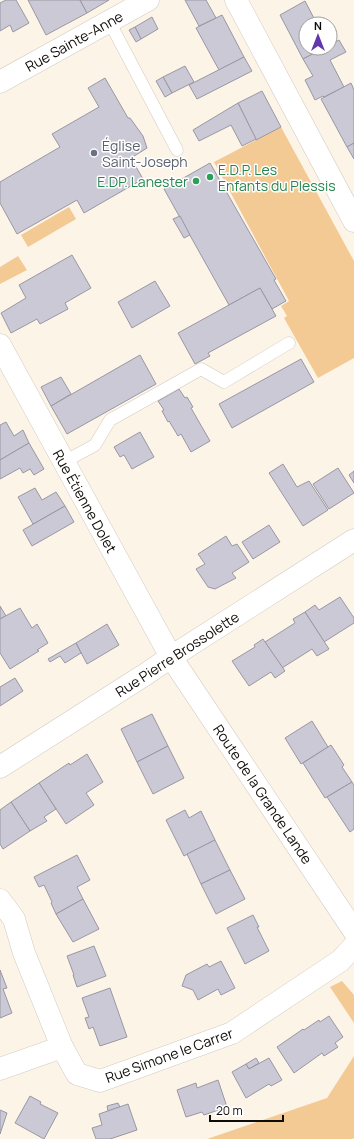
<svg xmlns="http://www.w3.org/2000/svg" width="354" height="1139" viewBox="0 0 354 1139" font-family="Manrope,sans-serif">
  <rect width="100%" height="100%" fill="#fdf4e8"/>
  <g fill="#f3ca93">
    <path d="M281,127L354,261V358L318,378L284,318L287,316L281,306L289,301L214,162Z"/>
    <path d="M69,207L76,219L28,247L21,235Z"/>
    <path d="M18,256L27,270L0,284V267Z"/>
    <path d="M342,981L354,995V1023L330,987Z"/>
    <path d="M354,1056V1138L352,1139H207L327,1098Z"/>
  </g>
  <g fill="#cbc9d6" stroke="#9997a4">
    <path d="M6,0H16L29,23L13,32L10,25L0,31V3Z"/>
    <path d="M28,0H80L87,13L46,35Z"/>
    <path d="M80,0H109L87,13Z"/>
    <path d="M185,0H206L216,18L199,26Z"/>
    <path d="M305,1L317,24H306V48H324L303,59L280,15Z"/>
    <path d="M222,15L244,57L219,70L196,28Z"/>
    <path d="M152,17L158,29L141,39L135,27Z"/>
    <path d="M135,27L141,39L136,42L129,30Z"/>
    <path d="M339,40L346,52L330,60L344,87L324,97L323,96L315,100L305,80L313,76L303,59L324,48H330V45Z"/>
    <path d="M244,57L252,71L197,99L189,85Z"/>
    <path d="M185,66L194,82L172,93L163,77Z"/>
    <path d="M163,77L172,93L165,97L156,81Z"/>
    <path d="M105,78L128,118H130L143,136L147,148L131,158L143,179L84,213L77,200L17,234L0,203V182L60,147L52,134L99,107L88,88Z"/>
    <path d="M351,83L354,90V143L347,147L321,99Z"/>
    <path d="M262,91L281,127L256,140L238,103Z"/>
    <path d="M238,103L256,139L242,146L231,125L199,141L193,130Z"/>
    <path d="M354,143V159L347,147Z"/>
    <path d="M210,163L276,279L274,280L286,301L272,309L260,288L229,305L164,189Z"/>
    <path d="M180,216L190,235L184,238L173,219Z"/>
    <path d="M72,255L91,288L65,303L68,309L40,324L37,319L11,333L1,313L26,298L19,285Z"/>
    <path d="M155,281L170,306L132,328L118,302Z"/>
    <path d="M260,288L276,316L208,353L210,356L195,364L178,333Z"/>
    <path d="M140,355L156,384L67,434L51,406Z"/>
    <path d="M301,359L314,382L232,428L219,404Z"/>
    <path d="M61,377L71,394L51,406L41,387Z"/>
    <path d="M179,389L185,398L187,397L193,407L191,408L210,441L191,452L181,434L178,436L169,421L168,422L162,411L164,410L158,401Z"/>
    <path d="M6,422L14,436L23,430L29,443L0,460V425Z"/>
    <path d="M140,432L154,457L132,469L124,455L120,457L114,447Z"/>
    <path d="M29,443L44,469L34,475L30,469L23,473L20,468L0,479V460Z"/>
    <path d="M283,464L297,487L309,481L328,510L303,526L269,473Z"/>
    <path d="M338,468L354,493L329,509L313,484Z"/>
    <path d="M354,471V483L349,475Z"/>
    <path d="M35,488L42,500L56,492L65,506L33,524L18,497Z"/>
    <path d="M65,506L74,522L32,546L23,530Z"/>
    <path d="M269,525L280,542L253,559L242,542Z"/>
    <path d="M226,536L232,546L237,544L249,562L232,573L236,578L215,589L208,587L196,569L205,564L198,554Z"/>
    <path d="M340,597L354,618V623L324,642L305,612L315,605L319,610Z"/>
    <path d="M0,606L6,616L0,619Z"/>
    <path d="M20,608L32,628L37,624L48,643L37,650L39,651L10,669L0,653V619Z"/>
    <path d="M305,612L329,649L317,656L312,649L282,668L265,642L295,623L293,619Z"/>
    <path d="M107,624L119,645L87,664L76,643Z"/>
    <path d="M263,639L285,671L275,678L271,672L249,686L232,661L255,647L254,645Z"/>
    <path d="M76,643L81,653L65,663L60,656L50,662L48,659Z"/>
    <path d="M15,678L23,691L0,706V687Z"/>
    <path d="M152,714L168,746L137,762L121,729Z"/>
    <path d="M312,721L328,747L301,764L285,738Z"/>
    <path d="M331,745L344,765L342,767L352,782L325,798L303,763Z"/>
    <path d="M168,746L184,778L153,794L137,762Z"/>
    <path d="M87,754L103,782L86,793L94,805L66,824L39,783L69,763L70,765Z"/>
    <path d="M352,782L354,785V829L350,832L327,797Z"/>
    <path d="M39,783L56,809L44,817L47,821L30,831L11,802Z"/>
    <path d="M11,802L30,831L3,849L0,844V810Z"/>
    <path d="M185,810L189,818L201,811L215,840L184,856L166,820Z"/>
    <path d="M215,840L230,870L201,884L187,854Z"/>
    <path d="M77,855L90,880L77,887L83,899L56,914L51,903L52,902L44,885L39,887L34,877Z"/>
    <path d="M230,870L245,899L216,914L201,884Z"/>
    <path d="M83,899L99,929L73,942L56,914Z"/>
    <path d="M253,915L259,927H257L269,951L245,964L227,928Z"/>
    <path d="M94,946L106,976L77,987L73,975H74L67,956Z"/>
    <path d="M221,961L235,988L221,995L218,989L198,1000L193,990L182,986L186,975L207,964L209,967Z"/>
    <path d="M0,970L7,988L3,989L12,1013L0,1018Z"/>
    <path d="M110,988L127,1037L100,1046L93,1027L89,1029L85,1018L89,1017L82,998Z"/>
    <path d="M329,1016L343,1037L335,1043L338,1047L324,1056L322,1053L294,1073L277,1047L303,1029L304,1030L319,1020L320,1022Z"/>
    <path d="M256,1058L259,1063L249,1069L246,1064Z"/>
    <path d="M269,1058L282,1080L271,1086L269,1084L246,1098L232,1072L246,1064L249,1069Z"/>
    <path d="M218,1080L227,1107L204,1115L202,1112L186,1117L177,1090L196,1083L197,1088Z"/>
    <path d="M30,1096L41,1102L40,1104L58,1113L44,1139L15,1123Z"/>
    <path d="M118,1103L120,1107L108,1111L107,1106Z"/>
    <path d="M128,1104L137,1130L110,1139H96L92,1128L102,1125L99,1114Z"/>
    <path d="M0,1110L7,1113L0,1134Z"/>
  </g>
  <g fill="none" stroke-linecap="round" stroke-linejoin="round">
    <g stroke="#d3cbc0" stroke-width="13">
      <g id="lane">
        <path d="M109,21L177,150"/>
        <path d="M64,462L95,445L110,420L201,369L224,382L289,343"/>
      </g>
    </g>
    <g stroke="#d3cbc0" stroke-width="23">
      <g id="street">
        <path d="M236,0L354,221"/>
        <path d="M0,82L148,0"/>
        <path d="M0,900L14,919L24,953L62,1047L77,1074L100,1081L232,1033L340,961L354,946"/>
        <path d="M0,1069L62,1047"/>
      </g>
    </g>
    <g stroke="#d3cbc0" stroke-width="23">
      <g id="secondary">
        <path d="M0,345L171,657L354,931"/>
        <path d="M0,767L146,674L171,657L354,540"/>
      </g>
    </g>
    <use href="#lane" stroke="#fff" stroke-width="12"/>
    <use href="#street" stroke="#fff" stroke-width="22"/>
    <use href="#secondary" stroke="#fff" stroke-width="22"/>
  </g>
  <circle fill="#6b7280" stroke="#fff" stroke-width="1.5" cx="94" cy="153" r="4"/>
  <g fill="#2e9e5b" stroke="#fff" stroke-width="1.5">
    <circle cx="210" cy="177" r="4"/>
    <circle cx="196" cy="181" r="4"/>
  </g>
  <g text-anchor="middle" dominant-baseline="central" stroke-width="3" stroke-linejoin="round" paint-order="stroke">
    <g font-size="14" fill="#0e0c08" stroke="#fff">
      <text transform="translate(74 41) rotate(-29)">Rue Sainte-Anne</text>
      <text transform="translate(85 501) rotate(61)">Rue Étienne Dolet</text>
      <text transform="translate(177 654) rotate(-33)">Rue Pierre Brossolette</text>
      <text transform="translate(263 794) rotate(56)">Route de la Grande Lande</text>
      <text transform="translate(169 1055) rotate(-20)">Rue Simone le Carrer</text>
    </g>
    <g font-size="14" fill="#5b616d" stroke="#fff" text-anchor="start">
      <text x="102" y="145">Église<tspan x="102" dy="16">Saint-Joseph</tspan></text>
    </g>
    <g font-size="14" fill="#27864d" stroke="#fff" text-anchor="start">
      <text x="218" y="169">E.D.P. Les<tspan x="218" dy="16">Enfants du Plessis</tspan></text>
      <text x="188" y="181" text-anchor="end">E.DP. Lanester</text>
    </g>
  </g>
  <g transform="translate(318 36)"><circle r="19" fill="#ffffff" stroke="#9f9e9c"/>
  <path d="M0-3L7 15L0 10L-7 15Z" fill="#6137ae"/>
  <text y="-6" font-size="11" font-weight="bold" text-anchor="middle" fill="#0e0c08">N</text>
  </g>
  <path d="M210 1115v6h73v-6" fill="none" stroke="#0e0c08" stroke-width="2"/>
  <text x="216" y="1115" font-size="12" fill="#0e0c08" stroke="#ffffff" stroke-width="3" paint-order="stroke">20 m</text>
</svg>
